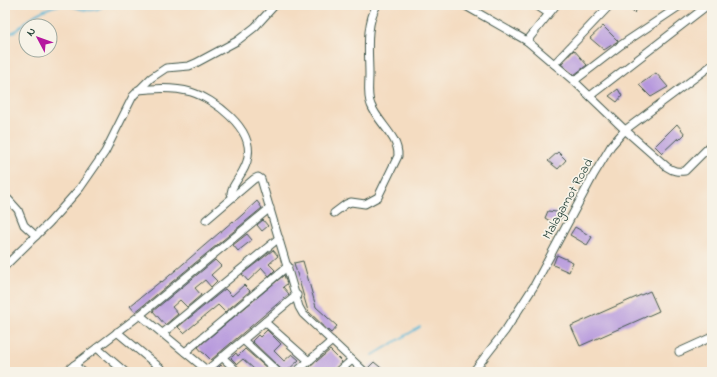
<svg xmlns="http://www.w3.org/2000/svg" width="717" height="377" viewBox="0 0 717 377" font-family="'Indie Flower',sans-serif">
  <rect width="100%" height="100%" fill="#f7f3e8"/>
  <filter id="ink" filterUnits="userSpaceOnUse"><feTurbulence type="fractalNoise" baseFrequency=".025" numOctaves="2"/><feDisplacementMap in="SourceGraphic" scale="8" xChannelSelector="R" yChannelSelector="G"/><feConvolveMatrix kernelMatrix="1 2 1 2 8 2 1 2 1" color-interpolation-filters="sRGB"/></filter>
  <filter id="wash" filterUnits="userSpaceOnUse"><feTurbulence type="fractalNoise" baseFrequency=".012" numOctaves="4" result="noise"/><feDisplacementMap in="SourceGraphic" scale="16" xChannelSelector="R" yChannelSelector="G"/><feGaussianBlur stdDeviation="0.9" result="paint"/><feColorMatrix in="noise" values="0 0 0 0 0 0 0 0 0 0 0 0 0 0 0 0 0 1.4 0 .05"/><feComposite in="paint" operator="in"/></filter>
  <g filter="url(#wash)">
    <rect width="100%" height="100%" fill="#f4dcc1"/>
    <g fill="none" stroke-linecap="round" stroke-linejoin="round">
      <g stroke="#56b3d4" stroke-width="2">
        <path d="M5,34C16,34 20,26 28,20C36,13 49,7 59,5C76,3 88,18 105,5"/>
        <path d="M373,355L420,327"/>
      </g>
    </g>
    <g id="blocks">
      <g fill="#b698dd">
        <path d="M626,5H642L634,13Z"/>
        <path d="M603,26L618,41L604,50L590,38Z"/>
        <path d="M574,50L587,65L574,75L561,64Z"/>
        <path d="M656,73L668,87L651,97L639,85Z"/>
        <path d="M618,89L622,96L617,102L609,96Z"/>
        <path d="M677,124L685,134L679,140L678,138L662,153L655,146Z"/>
        <path d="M558,152L566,160L558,169L548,161Z"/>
        <path d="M257,201L262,208L144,305L135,312L130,306L161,281L162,282L233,221L234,222L242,215Z"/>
        <path d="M548,211L556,212L564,215L556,225L545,218Z"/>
        <path d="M263,220L268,226L262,231L257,225Z"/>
        <path d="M575,227L592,237L587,245L570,235Z"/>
        <path d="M247,234L252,240L238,251L233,245Z"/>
        <path d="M273,250L278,256L269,264L275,270L269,276L262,268L248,281L242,274Z"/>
        <path d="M557,255L573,262L569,272L553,265Z"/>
        <path d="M215,260L221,266L211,275L217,281L211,287L205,280L195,288L201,295L187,307L180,300L172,307L178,314L165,325L153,311Z"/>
        <path d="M303,261L316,307L337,326L331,333L308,311L294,263Z"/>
        <path d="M284,275L287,284L283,287L289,294L211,360L204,353H203L198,347Z"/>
        <path d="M244,285L250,291L225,312L218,305L184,333L178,327L225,289L232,296Z"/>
        <path d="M650,291L659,311L580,346L571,326Z"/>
        <path d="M267,330L281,344L274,351L284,361L292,354L299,360L286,372H284L252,341L258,335L260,337Z"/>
        <path d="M245,349L268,369L265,372H251L254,369L243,359L237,364L231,358L236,353L238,356Z"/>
        <path d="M330,350L342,362L331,372H304Z"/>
        <path d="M374,362L386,372H372L368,368Z"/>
        <path d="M221,365L228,372H214Z"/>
      </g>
    </g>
  </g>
  <g filter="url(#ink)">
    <use href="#blocks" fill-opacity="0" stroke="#3f5549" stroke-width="1"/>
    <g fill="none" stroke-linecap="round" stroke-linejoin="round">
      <g stroke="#3f5549" stroke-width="9">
        <g id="minor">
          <path d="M464,5L527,41L574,81L625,130L667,167C673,171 677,172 685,171L712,144"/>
          <path d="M536,5L548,13"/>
          <path d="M527,41L556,5"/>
          <path d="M554,64L610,5"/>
          <path d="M574,81L621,45L681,5"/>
          <path d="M138,90C155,88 174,87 191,92C214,99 253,128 248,156C247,169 237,178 232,189L231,193L233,197"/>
          <path d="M590,96L708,5"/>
          <path d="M8,199L18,210L24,225L36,236"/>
          <path d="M334,213L346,204L351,202L365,204L378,197L398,156C399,137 378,123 371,105C367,96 369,85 369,75C369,53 365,25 377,5"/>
          <path d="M206,220L254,179L258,177L261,179L299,307L303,314L365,372"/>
          <path d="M5,266L49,223L80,188L105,152L133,96L151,78L166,68L189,66L196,63L237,41L255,27L275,5"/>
          <path d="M140,315L209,372"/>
          <path d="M265,322L309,361"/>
          <path d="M117,332L165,372"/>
          <path d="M163,333L279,238"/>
          <path d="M243,340L278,372"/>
          <path d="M97,348L125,372"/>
          <path d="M185,352L288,266"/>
          <path d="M679,352L712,337"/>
          <path d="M222,357L238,372"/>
          <path d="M74,365L83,372"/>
          <path d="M207,370L297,295"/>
          <path d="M65,372L140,315L270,208"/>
          <path d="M296,372L332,341"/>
          <path d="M338,372L352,360"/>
          <path d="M473,372L505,331L534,286L593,176L611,146L625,130L712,65"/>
        </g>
      </g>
      <use href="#minor" stroke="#fff" stroke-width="7"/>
    </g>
  </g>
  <g text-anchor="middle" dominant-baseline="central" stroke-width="3.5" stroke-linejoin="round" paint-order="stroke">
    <g font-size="13" fill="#1f3d34" stroke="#f7f3e8">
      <text transform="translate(568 199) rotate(-61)">Malagamot Road</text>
    </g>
  </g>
  <rect width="717" height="377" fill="none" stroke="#f7f3e8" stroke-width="20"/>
  <g transform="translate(38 38) rotate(311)"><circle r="19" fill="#f7f3e8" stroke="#a1aaa0"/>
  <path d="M0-3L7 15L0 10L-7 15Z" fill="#b5179e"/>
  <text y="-6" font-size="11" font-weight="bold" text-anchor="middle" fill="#1f3d34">N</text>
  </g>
</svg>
